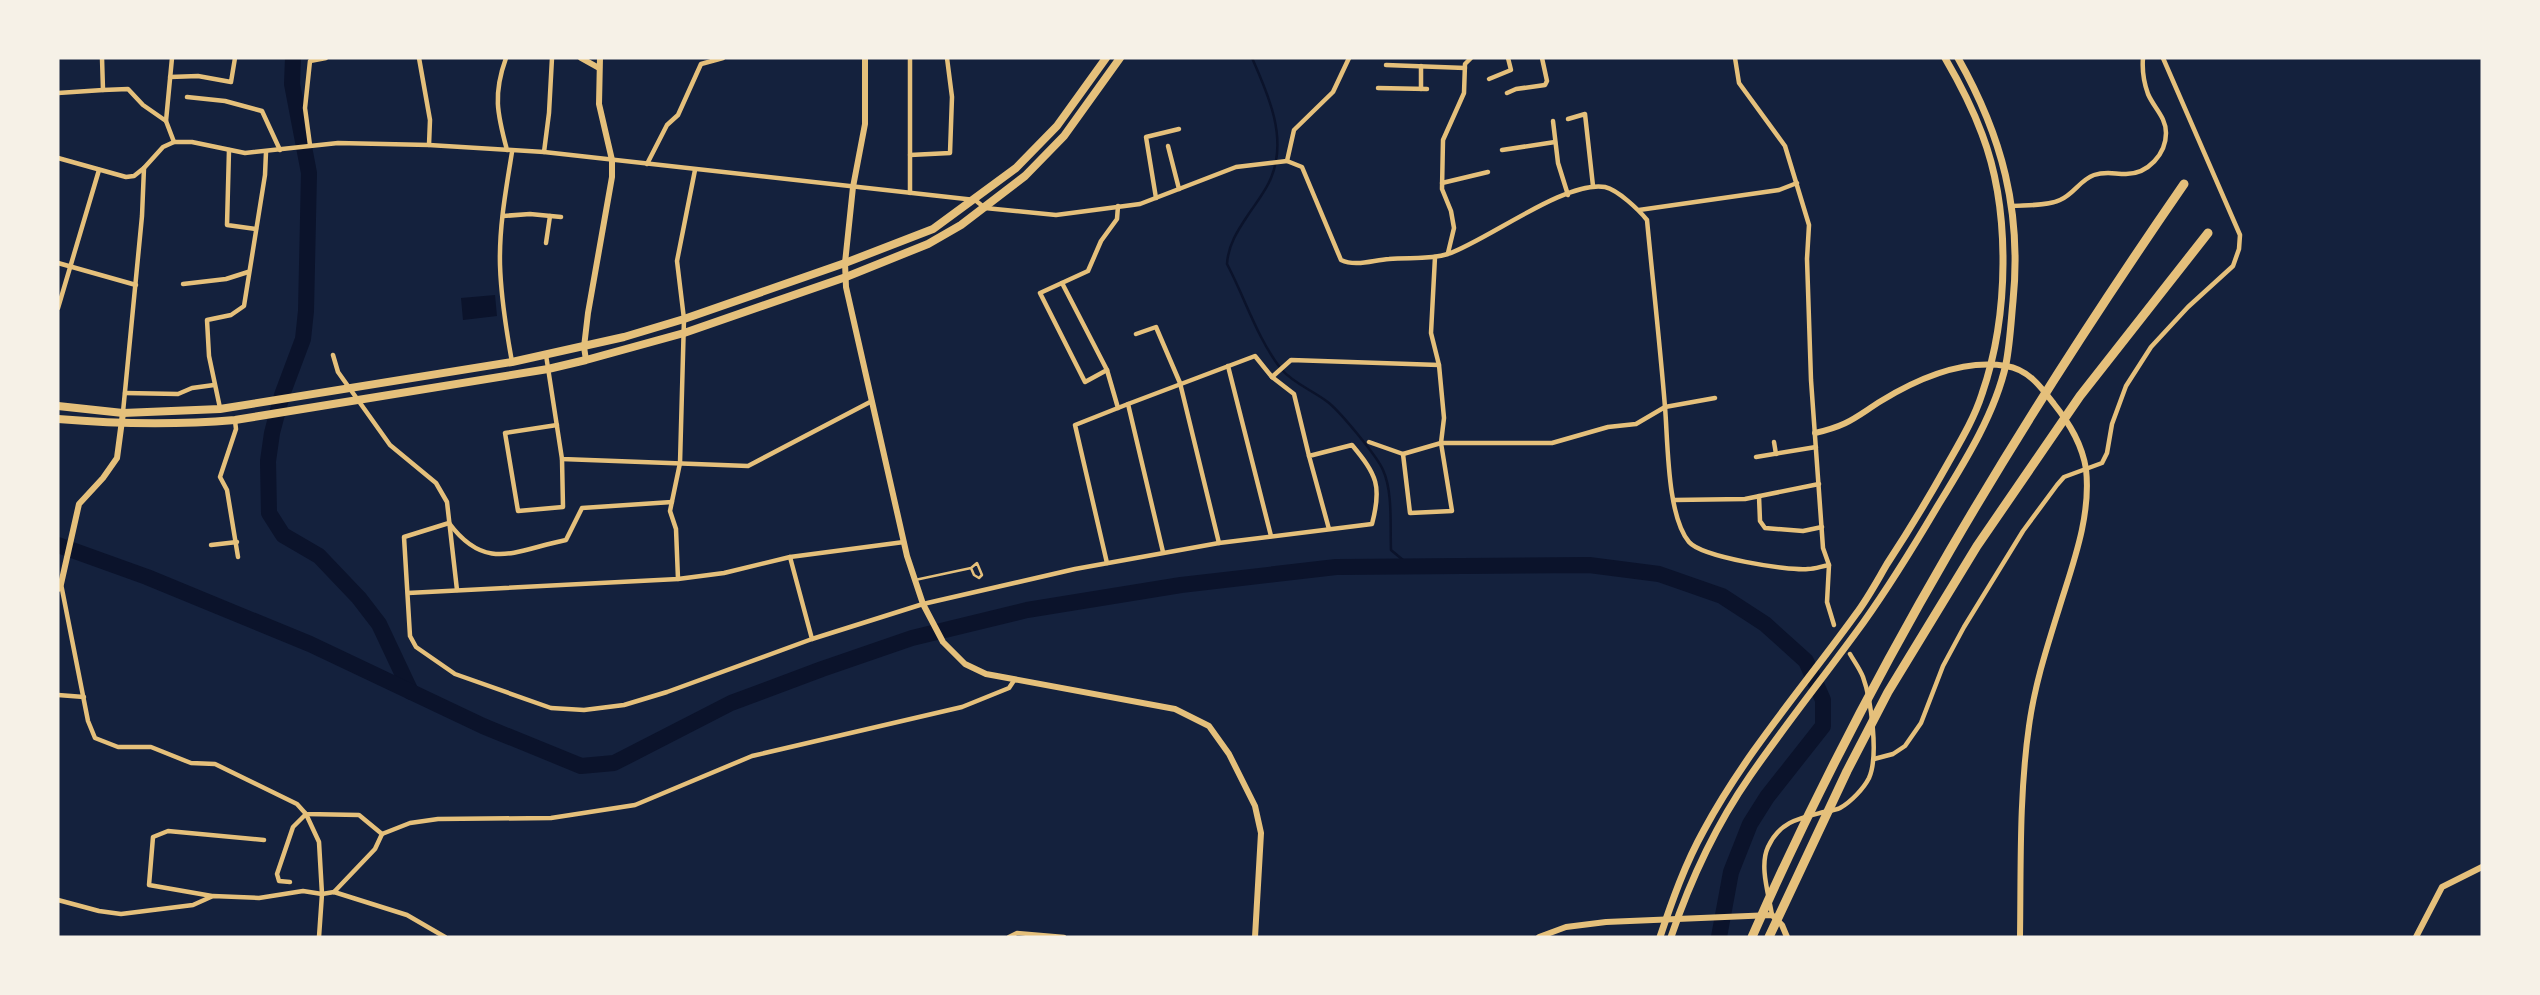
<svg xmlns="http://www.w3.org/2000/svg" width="2540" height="995" viewBox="0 0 2540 995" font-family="'Fira Sans Condensed',sans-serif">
  <rect width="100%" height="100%" fill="#14213d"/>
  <path fill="#0b132b" d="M495,295L497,316L463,320L461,298Z"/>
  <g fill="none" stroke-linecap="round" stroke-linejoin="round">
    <path stroke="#0b132b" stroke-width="2.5" d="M1252,58C1268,94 1288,138 1271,178C1266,191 1256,203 1248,215C1238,230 1228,245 1227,264C1245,298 1257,338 1281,369C1294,384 1314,391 1329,403C1341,413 1377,456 1383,470C1393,492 1390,526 1391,550L1409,565"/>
    <g stroke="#0b132b" stroke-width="16">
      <path d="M293,58L292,84L309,173L306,311L303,339L282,395L272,433L268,461L269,513L283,535L319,556L359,598L379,624L411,692"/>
      <path d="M58,545L147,577L310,644L483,726L581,766L614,763L731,703L822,669L912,638L1027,610L1181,585L1336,567L1589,565L1659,574L1722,596L1765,624L1806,661L1823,700V726L1767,797L1750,824L1731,872L1719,937"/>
    </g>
    <path stroke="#e5c07b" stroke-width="2.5" d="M915,580L971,568L977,563L982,575L979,578L974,575L971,568"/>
    <g stroke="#e5c07b" stroke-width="4.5">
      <path d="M102,58L103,90L128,89L143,105L166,121L174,142"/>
      <path d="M506,58C493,94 497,113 507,150"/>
      <path d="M910,58V193"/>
      <path d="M1349,58L1333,92L1294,130L1287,161L1302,167L1341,260C1356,267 1373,260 1389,259C1408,257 1429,260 1448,254C1488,240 1566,180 1605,187C1618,190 1639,210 1647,220C1653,283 1660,345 1665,407C1668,442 1667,516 1689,542C1702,557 1787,571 1808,569C1815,569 1822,566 1829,565L1823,548L1811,380L1807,259L1809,225L1785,146L1739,83L1735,58"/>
      <path d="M1386,65L1465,68"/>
      <path d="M1421,66V89"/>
      <path d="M170,77L198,76L231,82L235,58"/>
      <path d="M1489,79L1511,70L1508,58"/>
      <path d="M1378,88L1427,89"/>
      <path d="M58,93L103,90"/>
      <path d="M1507,93L1516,89L1545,85L1547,81L1542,58"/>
      <path d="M187,97L225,101L262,111L280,150"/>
      <path d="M1568,119L1585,114L1593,186"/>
      <path d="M166,121L172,58"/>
      <path d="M1553,121L1558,163L1568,195"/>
      <path d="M310,145L305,108L310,61L326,58"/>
      <path d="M429,145L544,152L975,200L985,208L1056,215L1140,204L1236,167L1287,161"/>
      <path d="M1168,146L1179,189"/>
      <path d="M229,150L227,225L256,229"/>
      <path d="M1502,150L1555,142"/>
      <path d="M512,152C506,189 499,227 500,265C501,298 506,329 512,362"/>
      <path d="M544,152L549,113L552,58"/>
      <path d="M910,155L950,153L952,97L947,58"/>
      <path d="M58,158L126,177L134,176L144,168"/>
      <path d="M647,164L667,125L678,115L701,64L723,58"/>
      <path d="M1442,183L1488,172"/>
      <path d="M1156,198L1146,137L1179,129"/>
      <path d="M2012,206C2027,205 2047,206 2060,200C2074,194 2080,180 2094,175C2106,171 2114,174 2126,174C2148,174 2166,154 2166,133C2166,117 2154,108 2148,94C2144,83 2142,70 2143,58"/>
      <path d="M1639,210L1779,190L1797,183"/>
      <path d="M503,216L530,214L561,217"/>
      <path d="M546,243L550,216"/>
      <path d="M1448,253L1454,228L1451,211L1442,189L1443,140L1464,93L1465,64L1471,58"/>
      <path d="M58,263L136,285"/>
      <path d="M1062,283L1107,370L1118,408"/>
      <path d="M183,284L226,279L248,272"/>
      <path d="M58,308L99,170"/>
      <path d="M1136,334L1156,327L1180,383L1219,543"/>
      <path d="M333,355L338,372L390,445L436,483L447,502L457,590"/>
      <path d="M546,355L562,459L748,466L872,401"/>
      <path d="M1228,366L1271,536"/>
      <path d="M1107,370L1085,382L1040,293L1088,271L1101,241L1117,219L1118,206"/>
      <path d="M1272,377L1291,360L1439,365"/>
      <path d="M125,393L178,394L192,388L214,385"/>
      <path d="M1128,404L1255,356L1272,377L1294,394L1309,456"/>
      <path d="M220,408L209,356L207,320L231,315L244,306L265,175L266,152"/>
      <path d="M123,412L142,216L144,168L163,147L174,142H192L245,153L338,143L429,145L430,120L419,58"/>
      <path d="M235,421L236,429L220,477L227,490L238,557"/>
      <path d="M557,425L505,433L518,511L563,507L562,459"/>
      <path d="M1369,442L1403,454L1441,443H1552L1608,427L1636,424L1665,407L1715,398"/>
      <path d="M1774,442L1776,454"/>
      <path d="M1403,454L1410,513L1452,511L1441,443L1444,418L1439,365L1431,333L1435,257"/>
      <path d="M1756,457L1816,447"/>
      <path d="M1759,496L1760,521L1765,528L1803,531L1822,527"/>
      <path d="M1674,500L1745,499L1819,484"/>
      <path d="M672,502L582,508L566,540C516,550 486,573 449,523L404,537L410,636L416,647L455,674L551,708L584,710L624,705L667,692L812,639L923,604L1075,569L1219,543L1372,524C1382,486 1377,475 1352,445L1309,456L1329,529"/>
      <path d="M211,545L237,542"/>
      <path d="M790,557L812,639"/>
      <path d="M1107,563L1075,425L1128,404L1163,552"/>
      <path d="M1829,565L1827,602L1834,625"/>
      <path d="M678,579L676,529L670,511L680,463L684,319L677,261L695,170"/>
      <path d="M61,584L88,721L95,738L118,747H151L191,763L215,764L297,804L306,814L359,815L382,834"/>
      <path d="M408,593L678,579L724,573L790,557L904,542"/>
      <path d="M58,695L84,697"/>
      <path d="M1874,759L1893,754L1905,746L1921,723L1943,666L1964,627L2023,531L2057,485L2064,477L2102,463L2107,453L2112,424L2126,386L2151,347L2188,307L2233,266L2239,249L2240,235L2163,58"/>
      <path d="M290,882L279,881L277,874L293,827L306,814L319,842L322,894L319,937"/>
      <path d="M334,892L375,849L382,834L410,823L438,819L551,818L635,805L752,756L962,707L1009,688L1015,679"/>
      <path d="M212,896L149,885L153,837L168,831L264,840"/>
      <path d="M58,900L99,911L121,914L193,905L213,896L259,898L303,891L322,894L334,892L407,915L445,937"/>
      <path d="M1772,915C1769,895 1759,866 1768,847C1780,821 1800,818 1824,812C1829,811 1836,810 1840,808C1851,802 1864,788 1869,778C1879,756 1871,699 1863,677C1860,669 1854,661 1850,654"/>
      <path d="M1009,937L1017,933L1064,937"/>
    </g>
    <g stroke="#e5c07b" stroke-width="6">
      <path d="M581,58L599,68"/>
      <path d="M865,58V124L853,187L845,263L846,287L907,556L923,604L943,642L965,664L986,674L1175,709L1209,726L1229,754L1255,806L1261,833L1255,937"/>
      <path d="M586,360L584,347L588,313L612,177V160L599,104L600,58"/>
      <path d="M1815,433C1849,425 1854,418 1881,401C1917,379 1963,359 2006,366C2028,369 2041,387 2054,404C2070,424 2082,444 2086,469C2091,513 2075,558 2062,599C2049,641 2035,682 2029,726C2019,796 2021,867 2020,937"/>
      <path d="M58,589L61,584L79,504L103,478L117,458L123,413"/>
      <path d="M1539,937L1566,927L1606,922L1772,915L1782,925L1787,937"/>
      <path d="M2416,937L2442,887L2482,867"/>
    </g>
    <g stroke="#e5c07b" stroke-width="7">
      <path d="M1660,937C1672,901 1685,864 1704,830C1746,752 1805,685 1856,614C1868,598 1877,581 1887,564C1908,532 1928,499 1947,465C1960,442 1974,419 1982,394C2009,316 2011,210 1982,134C1972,107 1959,82 1945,58"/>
      <path d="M1671,937C1690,881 1716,825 1750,776C1786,724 1826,674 1863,623C1890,585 1914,546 1937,507C1964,463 1995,414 2006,364C2010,343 2011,322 2013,301C2022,211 2002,136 1958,58"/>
    </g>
    <g stroke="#e5c07b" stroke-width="8">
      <path d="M58,406L123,413L220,409L512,362L624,337L684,319L845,263L933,229L1016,168L1057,126L1106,58"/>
      <path d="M58,419C117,424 175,425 235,420L548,369L586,360L684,333L846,277L928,244L961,225L1025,176L1064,136L1120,58"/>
    </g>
    <g stroke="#e5c07b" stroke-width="9">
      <path d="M1752,937C1869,671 2019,423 2184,184"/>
      <path d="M1769,937L1847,771L1888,692L1977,546L2080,396L2208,233"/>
    </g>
  </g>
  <rect width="2540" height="995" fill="none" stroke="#f6f1e7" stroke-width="119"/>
</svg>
